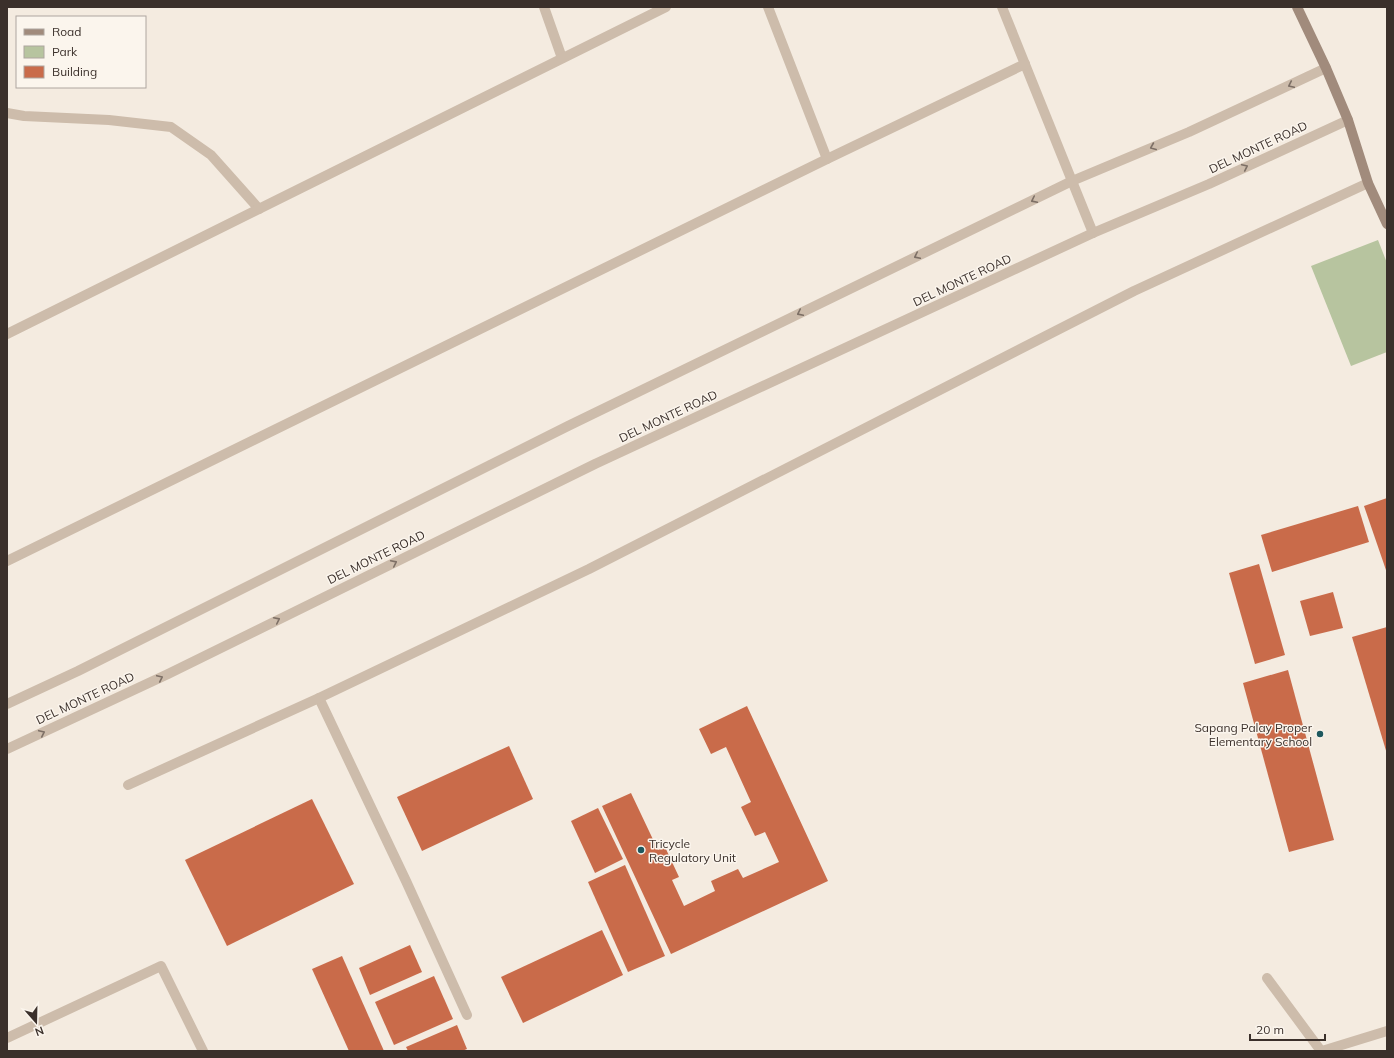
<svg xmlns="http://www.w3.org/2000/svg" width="1394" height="1058" viewBox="0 0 1394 1058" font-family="Mulish,sans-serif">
  <rect width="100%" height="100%" fill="#f4ebe0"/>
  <path fill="#b7c49f" d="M1378,240L1387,263V352L1351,366L1311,266Z"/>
  <g fill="#c96b4a">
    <path d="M1387,498V573L1364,506Z"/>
    <path d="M1358,506L1369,542L1272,572L1261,535Z"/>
    <path d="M1259,564L1285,655L1255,664L1229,573Z"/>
    <path d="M1333,592L1343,628L1310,636L1300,601Z"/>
    <path d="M1387,627V754L1352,637Z"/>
    <path d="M1288,670L1334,840L1289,852L1243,683Z"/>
    <path d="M747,706L828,881L671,954L602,806L631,793L658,850L665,847L679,877L672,880L684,906L715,891L711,881L738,869L743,878L779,862L765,832L755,836L741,807L751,802L726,747L711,754L699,729Z"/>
    <path d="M509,746L533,799L422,851L397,797Z"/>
    <path d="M312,799L354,884L227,946L185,860Z"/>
    <path d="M598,808L623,859L595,873L571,821Z"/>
    <path d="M625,865L665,956L628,972L588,882Z"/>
    <path d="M602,930L623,975L523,1023L501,977Z"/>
    <path d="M410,945L422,972L370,995L359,968Z"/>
    <path d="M342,956L384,1051H349L312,969Z"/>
    <path d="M434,976L453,1019L394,1045L375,1002Z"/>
    <path d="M457,1025L467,1049L462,1051H408L406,1047Z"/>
  </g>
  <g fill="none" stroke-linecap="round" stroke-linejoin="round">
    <g stroke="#cdbcab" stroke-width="10">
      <path d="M544,7L562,58"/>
      <path d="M768,7L827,159"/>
      <path d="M1002,7L1072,181"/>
      <path d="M7,113L24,116L109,120L171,127L211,155L259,209"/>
      <path d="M7,334L666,7"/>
      <path d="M7,561L827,159L1025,64"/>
      <path d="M319,698L406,881L467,1015"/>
      <path d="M128,785L319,698L589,569L1134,291L1368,183"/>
      <path d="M1267,978L1321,1051"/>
      <path d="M7,1038L161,966L203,1051"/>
    </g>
    <g stroke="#cdbcab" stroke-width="10">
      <path d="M1072,181L1093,233"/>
      <path d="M7,704L78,671L568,426L1072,181L1189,132L1326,68"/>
      <path d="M7,749L168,674L595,464L1093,233L1209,184L1348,120"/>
      <path d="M1322,1051L1387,1031"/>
    </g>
    <path stroke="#a18b7c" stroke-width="10" d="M1297,7L1326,68L1348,120L1368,183L1387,224"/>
  </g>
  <defs><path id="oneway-chevron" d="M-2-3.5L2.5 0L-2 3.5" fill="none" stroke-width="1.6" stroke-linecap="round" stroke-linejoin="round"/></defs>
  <g stroke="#7d6f65">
    <use href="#oneway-chevron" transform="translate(1291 85) rotate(155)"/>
    <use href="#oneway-chevron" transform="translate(1153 147) rotate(157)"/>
    <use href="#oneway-chevron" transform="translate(1245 167) rotate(-25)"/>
    <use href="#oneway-chevron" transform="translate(1034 200) rotate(154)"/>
    <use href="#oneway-chevron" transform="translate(917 256) rotate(154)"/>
    <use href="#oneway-chevron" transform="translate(800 313) rotate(154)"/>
    <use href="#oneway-chevron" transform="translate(394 563) rotate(-26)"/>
    <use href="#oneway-chevron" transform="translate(277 620) rotate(-26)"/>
    <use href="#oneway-chevron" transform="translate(160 678) rotate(-25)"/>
    <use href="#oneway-chevron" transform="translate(42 733) rotate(-25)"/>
  </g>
  <g fill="#1e585e" stroke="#fbf5ed" stroke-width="1.5">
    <circle cx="1320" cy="734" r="4"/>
    <circle cx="641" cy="850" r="4"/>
  </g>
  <g text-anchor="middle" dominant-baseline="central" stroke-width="3" stroke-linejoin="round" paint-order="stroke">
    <g font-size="12" fill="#3b302b" stroke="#fbf5ed">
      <text transform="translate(1258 147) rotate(-25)">DEL MONTE ROAD</text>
      <text transform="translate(962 280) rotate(-25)">DEL MONTE ROAD</text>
      <text transform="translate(668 416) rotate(-25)">DEL MONTE ROAD</text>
      <text transform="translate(376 557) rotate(-26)">DEL MONTE ROAD</text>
      <text transform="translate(85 698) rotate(-25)">DEL MONTE ROAD</text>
    </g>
    <g font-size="12" fill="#3b302b" stroke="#fbf5ed" text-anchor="end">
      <text x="1312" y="727">Sapang Palay Proper<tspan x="1312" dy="14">Elementary School</tspan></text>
      <text x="649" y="843" text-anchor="start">Tricycle<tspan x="649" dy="14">Regulatory Unit</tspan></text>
    </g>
  </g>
  <rect width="1394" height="1058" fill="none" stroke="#3b302b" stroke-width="16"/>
  <rect x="16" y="16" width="130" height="72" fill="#fbf5ed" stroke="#aea69f"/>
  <rect x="24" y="29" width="20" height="6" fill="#a18b7c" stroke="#aea69f"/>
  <text x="52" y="36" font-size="12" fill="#3b302b">Road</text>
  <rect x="24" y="46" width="20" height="12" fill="#b7c49f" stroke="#aea69f"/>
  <text x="52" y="56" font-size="12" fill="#3b302b">Park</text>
  <rect x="24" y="66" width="20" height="12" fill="#c96b4a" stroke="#aea69f"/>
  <text x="52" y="76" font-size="12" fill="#3b302b">Building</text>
  <g transform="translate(36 1022) rotate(160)" stroke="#fbf5ed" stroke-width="3" paint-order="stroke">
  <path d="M0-3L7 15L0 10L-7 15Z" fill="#3b302b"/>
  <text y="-6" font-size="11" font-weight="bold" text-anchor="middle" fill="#3b302b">N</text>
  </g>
  <path d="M1250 1034v6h75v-6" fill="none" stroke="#3b302b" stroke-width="2"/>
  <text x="1256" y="1034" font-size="12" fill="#3b302b" stroke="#fbf5ed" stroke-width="3" paint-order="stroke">20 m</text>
</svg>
